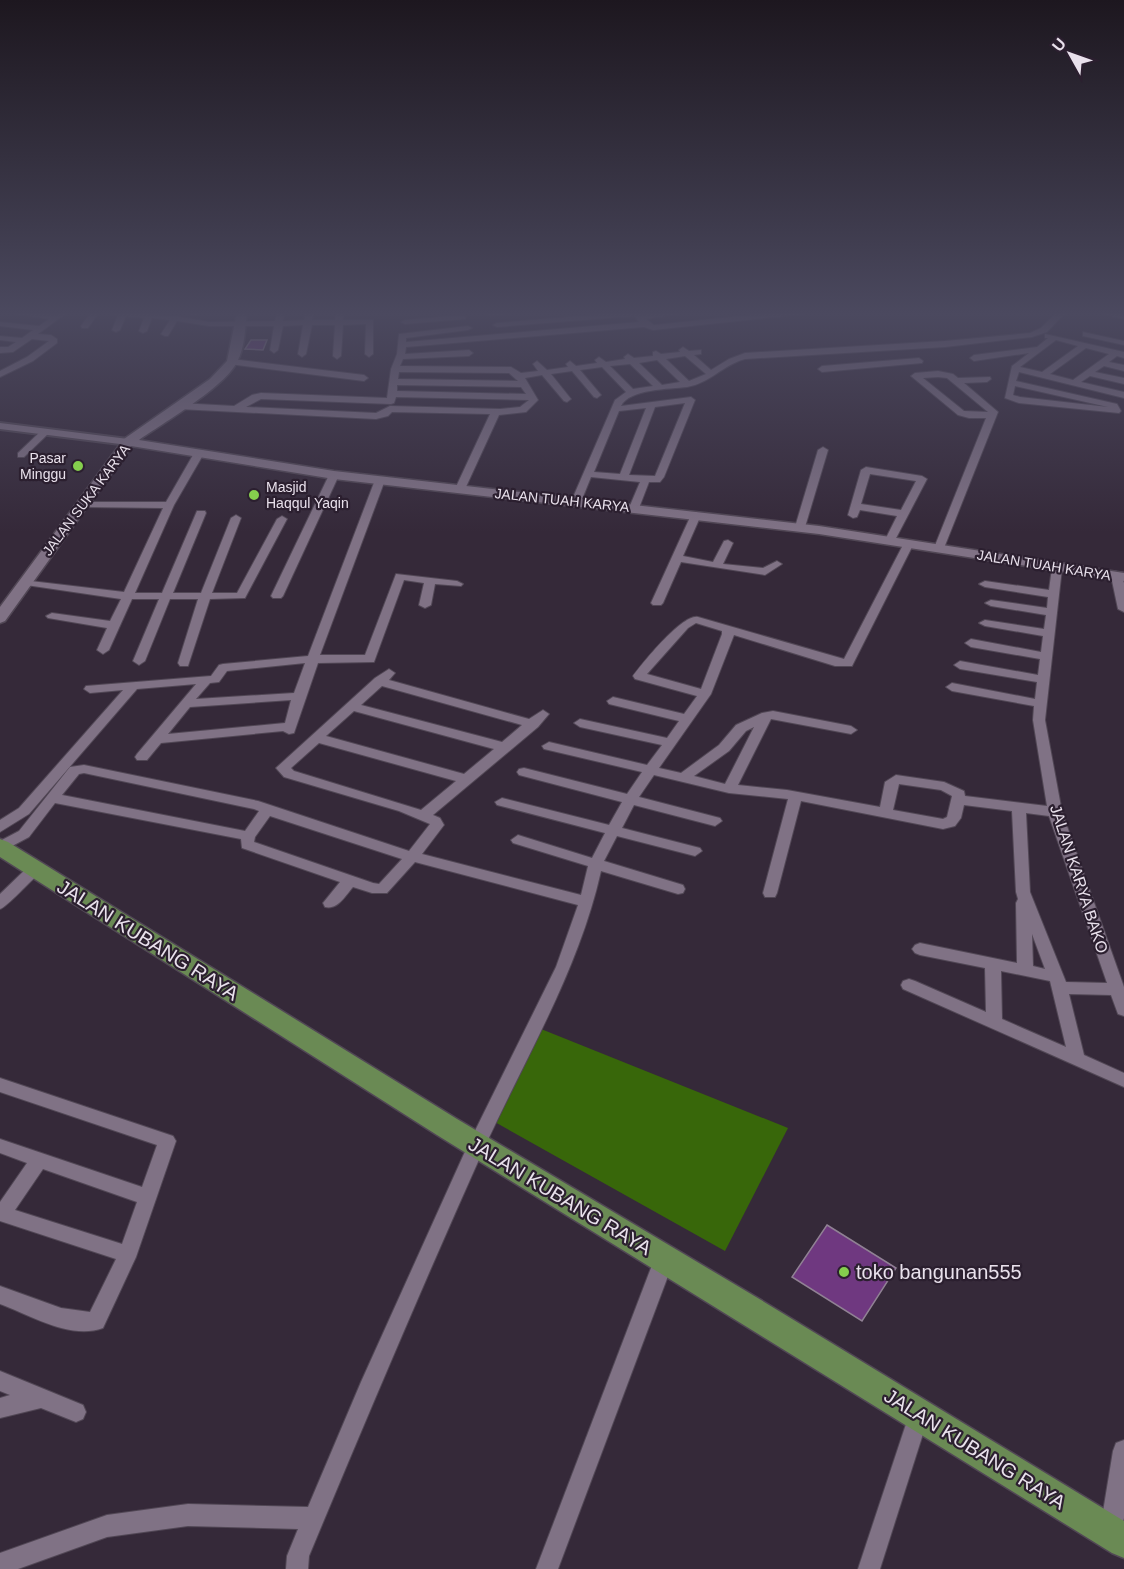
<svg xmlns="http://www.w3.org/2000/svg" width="1124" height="1569" viewBox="0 0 1124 1569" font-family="Arial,sans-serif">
  <rect width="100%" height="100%" fill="#352939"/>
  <path fill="#38670a" d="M541,1029L788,1128L725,1251L493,1121Z"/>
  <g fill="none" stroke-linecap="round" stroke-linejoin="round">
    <g stroke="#955ca7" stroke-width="2">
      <path d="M175,312L197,314"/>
      <path d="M1032,559L1124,573"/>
    </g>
  </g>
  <g fill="#6f3880" stroke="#908194" stroke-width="1.5">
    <path d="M251,340H267L263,350L245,349Z"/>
    <path d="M827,1225L896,1268L862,1321L792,1277Z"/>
  </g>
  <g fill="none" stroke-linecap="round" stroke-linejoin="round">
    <g stroke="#514755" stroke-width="2">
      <g id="minor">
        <path d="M4,312L55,315L68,312L38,334L51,335L57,339V343L33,361L0,377V371L27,357L49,341L32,339L13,352L0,353V347H8L16,342L0,340V336L22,338L33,330L0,326V322L39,326L49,319Z"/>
        <path d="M91,312H99L88,328H82L81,326Z"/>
        <path d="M106,312L175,316L209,322L275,321L277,312H285L283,321L304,320L306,312H314L312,320H335L336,312H344L343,320H373V354L369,357L365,354L366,324L343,325L341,356L337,359L333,356L335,325H312L306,354L302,357L298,354L303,325L283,326L278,350L274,353L270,350L274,326H209L177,321L168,336H165L161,334L170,320L152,318L147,331L143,333L139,331L144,318L126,316L120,330L116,332L112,330L118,315Z"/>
        <path d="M488,312H519L491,316L487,314Z"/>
        <path d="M627,312H639L642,315L689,312L646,319L654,325L778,312H807L803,314L653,330L644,327L406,347L405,354L469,350L473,353L469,356L403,359L400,366L511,367L521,373L538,371L533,364L537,361L547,370L568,367L566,364L570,361L576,366L597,363L595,360L599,357L606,362L625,359L624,357L628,354L634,358L653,356V352L656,351L661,354L680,352L679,350L683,347L689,351L701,350V354L694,355L711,370L729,359L745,353L945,341L1030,333L1041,328L1057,312H1066L1047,332L1032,337L945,347L745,359C723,365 710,383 687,387C670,389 629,389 621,406L691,397L695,400L664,477L660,482H649L639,508L634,511L629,508L640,482L591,477L580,504L576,505L571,502L615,400L626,392L602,367L580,370L601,395L597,398L594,397L572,371L551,374L571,399L567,402L564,401L542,375L525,378L538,400L526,412L499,415L465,489L460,492L455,489L490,414L392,412L388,416L376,419L179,409L174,406L179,403L234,406L252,395L261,393L387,398L391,369L397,354L399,334L468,326L472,328L468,330L406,338V342L639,322L634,316L497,327L493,325L497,323ZM685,356L706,374L689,381L666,359ZM657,360L680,382L662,385L639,363ZM630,364L653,386L633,389L610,366ZM399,372L509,373L518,381L398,379ZM397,385L521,387L526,394L397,391ZM396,397L529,400L520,407L500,409L390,406L376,413L246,407L261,399L391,404L394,403ZM685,403L655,476L629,475L655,407ZM646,408L620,474L594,472L619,411Z"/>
        <path d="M1102,312L1124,315V319L1103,314Z"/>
        <path d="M462,315L466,317L465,319L405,324L401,322L405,320Z"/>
        <path d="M1083,332L1124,341V345L1083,336Z"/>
        <path d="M1045,334L1124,352V358L1117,356L1109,362L1124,365V371L1104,366L1095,372L1124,378V384L1090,376L1081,382L1124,392V398L1019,372L1016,381L1117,404L1121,411L1119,413L1019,403L1005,398L1012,366L1029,353L974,361L970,358L974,355L1037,347L1048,338H1045ZM1056,340L1078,346L1042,372L1020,367ZM1086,348L1109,354L1073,380L1050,374ZM1015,386L1108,407L1020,397L1013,395Z"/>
        <path d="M919,358L923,361L922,363L822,372L818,369L822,366Z"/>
        <path d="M232,359L364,375L368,378L364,381L229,364V360Z"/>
        <path d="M938,371L953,374L958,378L990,377L991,379L987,382L964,383L998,412L944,548L939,551L934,548L986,418H969L958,415L911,376L915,373ZM938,377L947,378L988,412L964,411L923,378Z"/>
        <path d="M42,430L50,432L24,457H18V453Z"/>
        <path d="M823,447L828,450L805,527L800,530L796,529L795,527L818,450Z"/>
        <path d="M198,452L203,455L174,505L135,593H162L197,511H205L206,513L173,593H201L231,518L236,515L241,518L212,593H237L277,519L282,516L287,519L245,598L210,599L188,666H180L178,663L198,599H170L145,661L139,665L133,661L159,599H132L109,650L103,654L97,650L107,628L48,618L46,616L52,613L110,621L121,599L26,585L20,582L22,580L124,592L163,508L82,507L78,506V502H166L193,455Z"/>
        <path d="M866,467L922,476L927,479L894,542H886L885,540L897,516L860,510L857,517L853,518L848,515L861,470ZM870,474L916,481L901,510L861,504Z"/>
        <path d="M334,472L339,475L283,596L281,598H273L271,596L329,475Z"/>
        <path d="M380,477L385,480L320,655H365L396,574L457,581L463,584L461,586L435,584L431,605L425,608L419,605L424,583L404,580L374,662L318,663L294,733L289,734L283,731L161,743L147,760H137L135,757L137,754L196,684L137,689L29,814L0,832V820L19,808L123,690L90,693L84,689L86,686L211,676L219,665L223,664L308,656L375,480ZM305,663L294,693L196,699L210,683L219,682L227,671ZM291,700L285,723L168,734L190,707Z"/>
        <path d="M696,512L701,515L683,556L713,562L724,541L728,540L733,543L723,564L763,568L777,561L782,564L765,575L681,562L663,603L661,605H653L651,603L691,515Z"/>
        <path d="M909,540L914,543L852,666H835L734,635L711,694L659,768L681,773L719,745L736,725L762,713L773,711L851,726L857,730L851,734L771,719L738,785L787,790L880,807L885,782L896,775L944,782L964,791L965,796L1047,806L1033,720L1034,706L952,691L946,687L952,683L1035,699L1037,682L960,669L954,665L960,661L1038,675L1040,659L971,647L965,643L971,639L1041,652L1043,636L985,626L979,623L985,620L1044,629L1046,615L991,606L985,603L991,600L1047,608L1048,597L985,587L979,584L985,581L1049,590L1052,568L1057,565L1061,566L1062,568L1045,720L1062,812L1124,987V1016L1118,1014L1111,995L1069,994L1084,1055L1124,1073V1087L903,989L901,985L903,981L909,979L915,981L986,1012L985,968L920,955L915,953L912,949L915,945L920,943L1017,963L1016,903L1018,899L1016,892L1012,811L964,805L961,818L955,826L943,829L801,801L777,893L775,897H765L763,893L788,799L729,793L654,775L639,797L720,818L722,821L715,826L634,805L622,828L700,848L702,851L695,856L617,836L604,861L683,885L685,889L683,893L678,894L601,871C579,969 527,1055 485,1146C424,1282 366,1419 309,1556L308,1569H286L287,1556L298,1529L188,1526L107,1537L18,1569H0V1553L107,1515L188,1504L308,1507L361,1382L468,1145L556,967L578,905L415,862L387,893H372L353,887C345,896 338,910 325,907L323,903L340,882L242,848L241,839L55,803L29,837L1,852L0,841L19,831L70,767L84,765L258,801L409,851L430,824L399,811L284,777L276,768L375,678L389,669L395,673L389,680L529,719L543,710L549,714L538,727L433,815L440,818L444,825L422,854L581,895L588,866L513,843L511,840L518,835L592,858L605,833L497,805L495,802L502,798L609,825L622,802L519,775L517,772L519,769L524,768L627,794L642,772L544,749L542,746L549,742L647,765L662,745L580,727L574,723L580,719L667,738L679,721L609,704L607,701L613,697L684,714L697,696L635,679L633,676C643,663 682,614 698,617L844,659L904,543ZM696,623L722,631V634L701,689L647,674L688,628ZM382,686L522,725L502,742L361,705ZM354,711L494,749L464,774L326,736ZM754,727L725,784L694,776L729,751L746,731ZM319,743L456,781L421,810L294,771L291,768ZM84,773L254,809L259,811L245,831L62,795L79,774ZM899,784L941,790L952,796L947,817L943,819L893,810ZM1026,813L1049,816L1107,983L1066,982L1030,892ZM270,816L402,859L379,884L373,883L254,842L255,837ZM1032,934L1045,969L1033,966ZM1001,971L1050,981L1066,1047L1002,1019Z"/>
        <path d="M1117,573L1121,574L1124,583V612L1118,609L1111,576Z"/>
        <path d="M35,864L40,865L42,869L40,873C32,879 6,908 0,909V894L30,865Z"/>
        <path d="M0,1078L173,1136L176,1141L136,1257L103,1328C70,1340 30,1315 0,1304V1286L61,1308L90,1312L116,1259L0,1221V1202L27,1163L0,1153V1139L142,1187L157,1145L0,1092ZM43,1169L137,1202L122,1244L15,1210Z"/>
        <path d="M664,1251L671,1254L674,1260L558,1569H536L654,1260L657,1254Z"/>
        <path d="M0,1371L83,1405L86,1412L83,1419L76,1422L41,1408L0,1418V1398L10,1395L0,1391Z"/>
        <path d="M919,1405L926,1408L929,1415L880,1569H858L909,1415L912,1408Z"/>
        <path d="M1124,1440V1518L1119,1538L1111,1541L1103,1538L1100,1530L1113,1451L1116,1443Z"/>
      </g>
    </g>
    <g stroke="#514755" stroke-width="4">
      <path id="tertiary" d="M0,423L128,439L134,442L128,445L0,429Z"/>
    </g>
    <g stroke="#514755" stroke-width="3">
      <path id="secondary" d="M237,312H247C245,328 245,348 237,362C225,387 163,423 139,440L334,471L819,526L1124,573V581L819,534L334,479L131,446L5,621L0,623V607L124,439L210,379L227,361Z"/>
    </g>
    <g stroke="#514755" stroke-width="3">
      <path id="trunk" d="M0,839L8,842L457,1119L756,1297L1124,1521V1558L1112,1553L437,1135L0,857Z"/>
    </g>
    <use href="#minor" fill="#807285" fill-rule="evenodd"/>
    <use href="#tertiary" fill="#807285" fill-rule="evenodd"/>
    <use href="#secondary" fill="#807285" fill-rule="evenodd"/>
    <use href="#trunk" fill="#6a8a54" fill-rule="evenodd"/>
  </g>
  <linearGradient id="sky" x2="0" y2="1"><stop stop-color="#1d171f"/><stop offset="0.59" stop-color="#4b495f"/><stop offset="1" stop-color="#4b495f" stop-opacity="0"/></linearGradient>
  <rect width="1124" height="532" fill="url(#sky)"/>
  <g fill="#85cf4d" stroke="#2b1f2f" stroke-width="2">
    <circle cx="78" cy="466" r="6"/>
    <circle cx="254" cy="495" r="6"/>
    <circle cx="844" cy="1272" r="6"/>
  </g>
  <g text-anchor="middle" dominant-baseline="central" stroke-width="4.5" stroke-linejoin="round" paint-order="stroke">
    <g font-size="14" fill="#e9e1ec" stroke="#2b1f2f" text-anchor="end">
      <text x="66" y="458">Pasar<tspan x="66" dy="16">Minggu</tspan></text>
      <text x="266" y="487" text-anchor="start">Masjid<tspan x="266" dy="16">Haqqul Yaqin</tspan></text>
    </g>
    <g font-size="14" fill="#e9e1ec" stroke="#2b1f2f">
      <text transform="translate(86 500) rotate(-53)">JALAN SUKA KARYA</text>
      <text transform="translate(562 500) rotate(6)">JALAN TUAH KARYA</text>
      <text transform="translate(1044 565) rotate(9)">JALAN TUAH KARYA</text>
    </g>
    <g font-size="16" fill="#e9e1ec" stroke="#2b1f2f">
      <text transform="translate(1079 879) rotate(72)">JALAN KARYA BAKO</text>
    </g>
    <g font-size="20" fill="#e9e1ec" stroke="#2b1f2f">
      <text transform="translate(148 940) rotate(32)">JALAN KUBANG RAYA</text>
      <text transform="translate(560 1196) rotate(31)">JALAN KUBANG RAYA</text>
      <text transform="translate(975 1449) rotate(32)">JALAN KUBANG RAYA</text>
    </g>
    <g font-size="20" fill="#e9e1ec" stroke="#2b1f2f" text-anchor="start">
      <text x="856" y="1272">toko bangunan555</text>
    </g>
  </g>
  <g transform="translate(1070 54) rotate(310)" stroke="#2b1f2f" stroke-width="4.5" paint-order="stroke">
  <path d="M0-4.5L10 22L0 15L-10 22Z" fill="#e9e1ec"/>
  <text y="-9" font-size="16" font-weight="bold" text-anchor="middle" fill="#e9e1ec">U</text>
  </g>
</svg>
